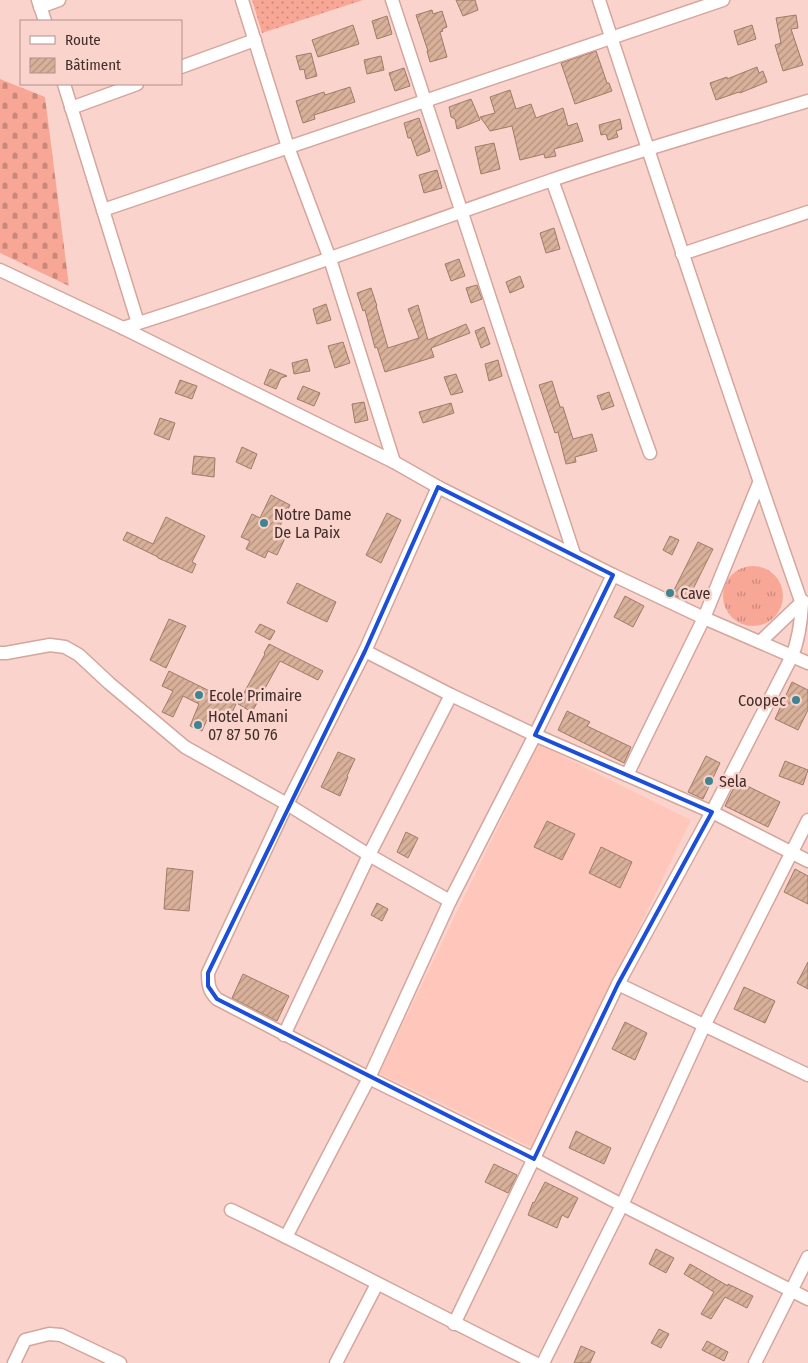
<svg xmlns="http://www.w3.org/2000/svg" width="808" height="1363" viewBox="0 0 808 1363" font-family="'Fira Sans Condensed',sans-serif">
  <defs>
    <pattern id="grass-tufts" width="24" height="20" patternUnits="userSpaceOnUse" patternTransform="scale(1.25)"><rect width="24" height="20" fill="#f8a797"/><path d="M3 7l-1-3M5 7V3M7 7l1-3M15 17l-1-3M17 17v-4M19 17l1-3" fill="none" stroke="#ca887b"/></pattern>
    <pattern id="cemetery-stones" width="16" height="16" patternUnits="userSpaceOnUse" patternTransform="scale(1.25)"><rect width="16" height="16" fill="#f8a797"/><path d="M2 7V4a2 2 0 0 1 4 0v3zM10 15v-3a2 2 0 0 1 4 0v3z" fill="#ca887b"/></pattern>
    <pattern id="park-dots" width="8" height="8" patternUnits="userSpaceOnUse" patternTransform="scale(1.25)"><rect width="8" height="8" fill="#f8a797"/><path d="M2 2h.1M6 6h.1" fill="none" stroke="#ca887b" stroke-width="1.8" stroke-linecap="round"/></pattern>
    <pattern id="building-hatch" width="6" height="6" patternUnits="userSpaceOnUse" patternTransform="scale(1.25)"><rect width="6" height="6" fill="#d9b19a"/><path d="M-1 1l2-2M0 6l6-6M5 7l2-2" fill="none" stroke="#b2907e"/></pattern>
  </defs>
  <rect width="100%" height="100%" fill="#fad4cc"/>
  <path fill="#ffc7bc" d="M538,744L691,820L533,1148L379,1073Z"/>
  <circle fill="url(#grass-tufts)" cx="753" cy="596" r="30"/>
  <path fill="url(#cemetery-stones)" d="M0,79L45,97L69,286L0,253Z"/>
  <path fill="url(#park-dots)" d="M252,0H363L262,33Z"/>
  <g fill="url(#building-hatch)" stroke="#a07b66">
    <path d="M456,0H475L478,10L463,16Z"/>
    <path d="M432,10L433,14L442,11L447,27L442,29L443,31L440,32L447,57L430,62L427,51H428L416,15Z"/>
    <path d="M796,15L798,28L791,29L803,65L783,71L775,45L781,43L776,18Z"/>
    <path d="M387,16L392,34L377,39L372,21Z"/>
    <path d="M353,25L359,44L318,57L312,40Z"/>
    <path d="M752,25L756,39L738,45L734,31Z"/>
    <path d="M596,51L607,83H609L612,91L575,104L561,63Z"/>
    <path d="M311,53L317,76L306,79L304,69L300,70L296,56Z"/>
    <path d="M381,56L384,70L367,74L364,60Z"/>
    <path d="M757,67L759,73L763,71L767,82L740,93L739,92L716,100L710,83L727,77V79Z"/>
    <path d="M404,68L410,86L395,91L389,73Z"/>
    <path d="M350,87L355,102L314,115L315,119L303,123L296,101L324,92L325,95Z"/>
    <path d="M510,90L516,109L531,104L536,118L563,108L568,126L577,123L583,141L554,149L556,156L545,158L544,154L520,160L512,126L490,131L486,125L480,117L495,113L490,97Z"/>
    <path d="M471,99L480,120L457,129L455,119L451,117L449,107Z"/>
    <path d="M419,118L430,151L417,156L411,138H408L404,123Z"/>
    <path d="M620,119L622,129L616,131L618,137L608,140L606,134L601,135L599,125Z"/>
    <path d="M494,143L500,169L481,174L475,147Z"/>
    <path d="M437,170L442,188L424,193L419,175Z"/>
    <path d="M554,228L560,249L546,253L540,233Z"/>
    <path d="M459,259L465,276L451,281L445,264Z"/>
    <path d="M520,276L524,287L510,293L506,282Z"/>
    <path d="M477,285L482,299L471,303L466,288Z"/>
    <path d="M371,288L377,306H376L388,348L419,338L408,309L418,305L428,340L466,324L470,333L431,348L434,357L385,372L377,347L375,348L365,310L363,311L357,293Z"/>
    <path d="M326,304L331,320L317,324L313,309Z"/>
    <path d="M484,327L490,344L481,348L475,331Z"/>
    <path d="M343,342L350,363L335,368L328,346Z"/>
    <path d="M307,359L310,371L294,374L292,363Z"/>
    <path d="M498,360L502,376L489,381L485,364Z"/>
    <path d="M270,369L287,376L281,378L276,389L264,384Z"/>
    <path d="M456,374L463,392L451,395L444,377Z"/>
    <path d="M180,380L197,386L192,399L175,393Z"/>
    <path d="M552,381L560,407H563L573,439L592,434L597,451L575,457L576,462L566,464L558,432L555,433L539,385Z"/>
    <path d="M303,386L320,393L314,406L297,399Z"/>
    <path d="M609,392L614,406L602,410L597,396Z"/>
    <path d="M364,402L368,420L355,423L352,404Z"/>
    <path d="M451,403L454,413L423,423L419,412Z"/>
    <path d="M160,418L175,423L169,440L154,434Z"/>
    <path d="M242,447L257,454L251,469L236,462Z"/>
    <path d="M194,456L215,458L214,477L192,474Z"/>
    <path d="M271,495L290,505L279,528L288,532L277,555L268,551L265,558L246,549L250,541L241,537L252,514L260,518Z"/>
    <path d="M387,513L401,520L381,563L366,555Z"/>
    <path d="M166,517L205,536L192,562L196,564L192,573L158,558V557L123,540L127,532L153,544Z"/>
    <path d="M670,536L679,540L672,555L663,550Z"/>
    <path d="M698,542L713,549L687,601L672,594Z"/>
    <path d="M297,583L336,602L327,622L287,603Z"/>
    <path d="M625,596L644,606L633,627L614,617Z"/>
    <path d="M169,619L186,626L166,668L150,660Z"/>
    <path d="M260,624L275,631L270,640L255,632Z"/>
    <path d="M269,644L323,671L318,680L280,661L252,712L238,704L265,654L264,653Z"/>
    <path d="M169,671L236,704L229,719L211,710L202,731L190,726L199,704L183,696L173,717L162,712L173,691L162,686Z"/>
    <path d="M792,682L808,690V710L798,730L775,719Z"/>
    <path d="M567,711L590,722L587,726L631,747L624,763L558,730Z"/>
    <path d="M338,752L355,759L347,776L348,777L340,796L321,787Z"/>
    <path d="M706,756L720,763L703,799L688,792Z"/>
    <path d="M785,761L808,770L803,785L779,776Z"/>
    <path d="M737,781L780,802L768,827L725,806Z"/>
    <path d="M547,821L575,834L562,860L534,847Z"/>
    <path d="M406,832L418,838L408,858L397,852Z"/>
    <path d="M601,847L632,862L620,888L589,873Z"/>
    <path d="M167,868L193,871L189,911L164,909Z"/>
    <path d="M795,869L808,876V904L784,892Z"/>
    <path d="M377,903L388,909L382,921L371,915Z"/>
    <path d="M808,962V989L797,983Z"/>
    <path d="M243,974L289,996L277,1021L232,998Z"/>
    <path d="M744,987L775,1001L765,1023L734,1009Z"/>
    <path d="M625,1022L647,1033L635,1060L612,1049Z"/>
    <path d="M576,1131L611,1148L604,1164L569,1148Z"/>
    <path d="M494,1164L517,1175L508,1193L485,1182Z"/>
    <path d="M545,1182L578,1198L568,1218L562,1215L557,1228L528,1215L533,1202L534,1203Z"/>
    <path d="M656,1249L674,1258L666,1273L649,1264Z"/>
    <path d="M690,1264L728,1286V1284L753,1296L747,1308L725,1297L711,1319L701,1314L714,1292L684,1274Z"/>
    <path d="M659,1329L669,1334L661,1348L651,1343Z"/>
    <path d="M707,1341L728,1352L724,1361L702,1350Z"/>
    <path d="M581,1346L595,1352L590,1363H574Z"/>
  </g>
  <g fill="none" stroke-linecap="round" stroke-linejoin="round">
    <g stroke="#d4a69d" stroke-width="15">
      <g id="minor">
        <path d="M38,0L45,21"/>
        <path d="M242,0L288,147L330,259L394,462"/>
        <path d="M392,0L574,554"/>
        <path d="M40,7L59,0"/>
        <path d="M181,67L255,40"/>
        <path d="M64,84L138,323"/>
        <path d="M71,108L137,84"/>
        <path d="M552,180L650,453"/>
        <path d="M103,210L723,0"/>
        <path d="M682,254L808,212"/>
        <path d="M0,270L123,328L394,462L438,487L613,575L704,618L808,663"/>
        <path d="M123,328C267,283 409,229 552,180C636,151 722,127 808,101"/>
        <path d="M438,487L365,651L287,804L208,973C208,985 209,991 217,999L369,1078L534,1159L622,1205L808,1299"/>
        <path d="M760,642L803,601"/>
        <path d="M365,651L451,695L535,735L712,812L808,861"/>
        <path d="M0,653H6L50,645L65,647L79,655L109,683L185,747L287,804L369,855L450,901"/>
        <path d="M627,775L704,618L759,483"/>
        <path d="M618,984L808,1075"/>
        <path d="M284,1035L369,855L451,695"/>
        <path d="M231,1210C333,1259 433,1313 535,1363"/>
        <path d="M286,1237L369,1078L450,901L535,735L613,575"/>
        <path d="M454,1324L618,984L712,812L792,656C799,639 801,622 802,604C732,403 665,202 599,0"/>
        <path d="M14,1363L25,1340L49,1334L61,1335L120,1363"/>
        <path d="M336,1363L377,1284"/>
        <path d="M543,1363L622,1205L704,1026L808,820"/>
        <path d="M755,1363L808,1257"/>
      </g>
    </g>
    <use href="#minor" stroke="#fff" stroke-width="12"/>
  </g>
  <path fill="none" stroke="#1d4ed8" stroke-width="4" stroke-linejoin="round" d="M438,487L613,575L535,735L712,812L618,984L534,1159L217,999L208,986V973L365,651Z"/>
  <g fill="#3f8491" stroke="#fad4cc" stroke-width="2">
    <circle cx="264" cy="523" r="5"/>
    <circle cx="670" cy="593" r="5"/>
    <circle cx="199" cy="695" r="5"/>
    <circle cx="796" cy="700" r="5"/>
    <circle cx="198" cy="725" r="5"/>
    <circle cx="709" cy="781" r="5"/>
  </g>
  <g text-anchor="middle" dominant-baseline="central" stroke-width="5" stroke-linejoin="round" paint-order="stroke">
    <g font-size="16" fill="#412e2b" stroke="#fad4cc" text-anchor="start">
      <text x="274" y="514">Notre Dame<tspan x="274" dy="18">De La Paix</tspan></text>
      <text x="680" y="593">Cave</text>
      <text x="209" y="695">Ecole Primaire</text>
      <text x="786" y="700" text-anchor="end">Coopec</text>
      <text x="208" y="716">Hotel Amani<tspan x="208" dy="18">07 87 50 76</tspan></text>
      <text x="719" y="781">Sela</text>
    </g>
  </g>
  <rect x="20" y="20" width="162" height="65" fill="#fad4cc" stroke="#b0928c"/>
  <rect x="30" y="36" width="25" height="8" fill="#ffffff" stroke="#b0928c"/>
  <text x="65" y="45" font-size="15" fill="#412e2b">Route</text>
  <rect x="30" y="58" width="25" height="15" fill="url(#building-hatch)" stroke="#b0928c"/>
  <text x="65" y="70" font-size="15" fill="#412e2b">Bâtiment</text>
</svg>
